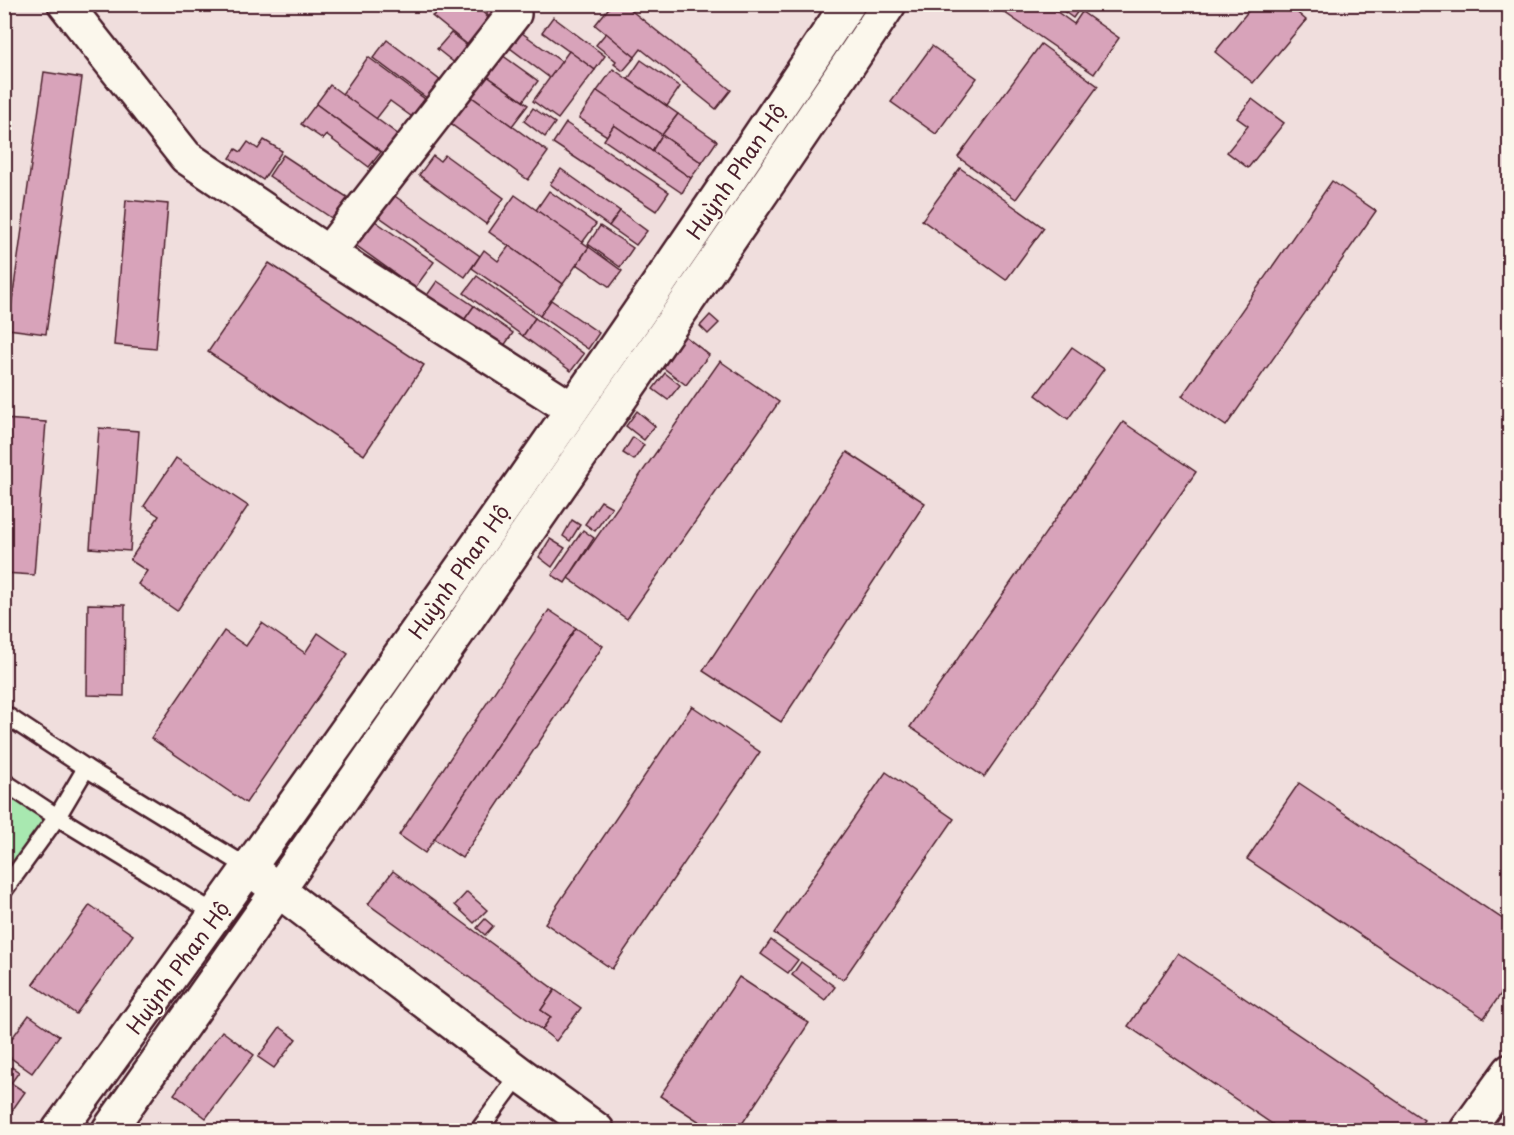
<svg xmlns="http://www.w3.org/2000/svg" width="1514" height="1135" viewBox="0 0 1514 1135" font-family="'Playpen Sans',sans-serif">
  <rect width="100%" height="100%" fill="#f0dedd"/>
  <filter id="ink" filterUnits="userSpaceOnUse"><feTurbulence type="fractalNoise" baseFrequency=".0167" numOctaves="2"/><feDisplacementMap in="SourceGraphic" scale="12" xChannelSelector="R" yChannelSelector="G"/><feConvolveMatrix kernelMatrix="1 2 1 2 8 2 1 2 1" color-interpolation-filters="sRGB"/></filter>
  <g filter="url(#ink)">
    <path fill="#a8e8b0" stroke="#79846e" stroke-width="1.5" d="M5,781L57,817L5,890Z"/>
    <g fill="#d8a3ba" stroke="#4a1f2b" stroke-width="1.5">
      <path d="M452,4H475L495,25L473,49L432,16Z"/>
      <path d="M478,4H507L490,18Z"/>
      <path d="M612,4H623L731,90L716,109L641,49L635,57L595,25Z"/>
      <path d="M992,4H1046L1074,24L1082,12L1119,38L1094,74Z"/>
      <path d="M1054,4H1083L1073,18Z"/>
      <path d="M1254,4H1287L1306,20L1253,83L1215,52Z"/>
      <path d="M553,17L605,56L595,70L542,32Z"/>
      <path d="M518,30L562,62L550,78L506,45Z"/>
      <path d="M451,33L475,52L461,68L437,49Z"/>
      <path d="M606,33L635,57L623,71L614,64L616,61L596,45Z"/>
      <path d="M387,40L445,84L432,102L373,58Z"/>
      <path d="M1041,44L1098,86L1016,199L958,157Z"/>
      <path d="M932,46L977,78L936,134L891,102Z"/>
      <path d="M495,50L538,81L523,101L480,71Z"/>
      <path d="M569,51L595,70L558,119L533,101Z"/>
      <path d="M368,57L429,102L415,119L390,101L376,119L342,94Z"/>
      <path d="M641,60L680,87L667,106L628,79Z"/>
      <path d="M613,69L678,114L662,135L597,91Z"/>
      <path d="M480,71L528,105L512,126L465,92Z"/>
      <path d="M44,72L82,78L46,334L8,329Z"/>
      <path d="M330,85L403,138L389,157L316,104Z"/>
      <path d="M462,90L548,152L528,180L441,117Z"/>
      <path d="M597,91L662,135L652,151L614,125L607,136L579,118Z"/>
      <path d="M1252,99L1284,123L1248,168L1227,152L1248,126L1237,118Z"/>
      <path d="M316,104L381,152L369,167L326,135L323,139L301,124Z"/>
      <path d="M533,108L555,123L545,137L524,121Z"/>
      <path d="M678,114L717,141L702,163L662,135Z"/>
      <path d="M566,123L669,192L656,211L553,143Z"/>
      <path d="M614,125L691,178L682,193L604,140Z"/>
      <path d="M662,135L702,163L691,178L652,151Z"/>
      <path d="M264,140L282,151L263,180L230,158L236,149L241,152L248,142L258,149Z"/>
      <path d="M283,155L350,199L336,221L269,176Z"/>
      <path d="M445,155L504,198L486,224L419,175L433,156L440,161Z"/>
      <path d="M960,168L1044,228L1006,280L922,220Z"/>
      <path d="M561,169L620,211L609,226L550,184Z"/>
      <path d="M1332,181L1376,211L1226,426L1182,396Z"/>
      <path d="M549,191L596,224L582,243L536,210Z"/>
      <path d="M389,192L480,256L465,277L374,213Z"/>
      <path d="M515,195L589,247L563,284L489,232Z"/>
      <path d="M126,200L168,204L156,349L114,345Z"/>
      <path d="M620,211L647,231L636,245L609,226Z"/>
      <path d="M372,219L434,262L415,288L354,244Z"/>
      <path d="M600,226L633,248L620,267L588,244Z"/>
      <path d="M509,246L563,284L540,316L472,268L484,250L498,261Z"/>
      <path d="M589,247L622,271L610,287L577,264Z"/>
      <path d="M269,263L424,365L364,455L208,352Z"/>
      <path d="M477,276L535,318L523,336L464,293Z"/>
      <path d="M437,281L474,306L460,326L423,301Z"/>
      <path d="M551,300L599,333L588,349L540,316Z"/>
      <path d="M474,306L513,333L499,353L460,326Z"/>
      <path d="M710,315L719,323L708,334L700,326Z"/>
      <path d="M535,318L584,354L571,371L523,336Z"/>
      <path d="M685,336L709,355L686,385L661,366Z"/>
      <path d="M1072,347L1104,369L1068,419L1036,395Z"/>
      <path d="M720,361L779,402L627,619L568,578Z"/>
      <path d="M665,373L680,385L668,400L653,389Z"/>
      <path d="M637,411L655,426L644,440L626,426Z"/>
      <path d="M4,419L46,422L34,575L4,573Z"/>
      <path d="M1123,422L1196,472L984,777L910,727Z"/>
      <path d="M99,428L139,431L130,551L90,548Z"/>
      <path d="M633,437L644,445L634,460L623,453Z"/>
      <path d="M847,452L925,503L781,722L703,671Z"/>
      <path d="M176,458L248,506L177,611L138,584L147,571L130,560L159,516L144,506Z"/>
      <path d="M601,501L612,507L595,531L585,524Z"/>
      <path d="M572,520L580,525L570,541L563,536Z"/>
      <path d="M583,530L594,538L565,583L552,575Z"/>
      <path d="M550,539L565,548L552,567L539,557Z"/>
      <path d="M88,604L125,605L124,696L87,695Z"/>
      <path d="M549,610L576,628L425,853L399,835Z"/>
      <path d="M262,623L305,653L318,633L348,654L246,803L151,738L224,631L246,646Z"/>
      <path d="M576,628L603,646L462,858L434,839Z"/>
      <path d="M692,706L760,752L612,969L545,923Z"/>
      <path d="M886,772L954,819L843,980L774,933Z"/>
      <path d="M1299,783L1510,924V981L1484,1018L1247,859Z"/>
      <path d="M393,871L555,990L541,1010L551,1017L542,1030L368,904Z"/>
      <path d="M467,892L487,910L474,923L455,905Z"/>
      <path d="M90,905L133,935L76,1014L33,984Z"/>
      <path d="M485,919L493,926L485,935L477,928Z"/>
      <path d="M771,940L798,960L788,973L761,954Z"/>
      <path d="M1178,953L1424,1120L1417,1130H1281L1128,1026Z"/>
      <path d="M801,962L835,987L825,1000L792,975Z"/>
      <path d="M739,977L809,1023L738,1130H712L660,1096Z"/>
      <path d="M555,990L581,1008L556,1041L542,1030L551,1017L541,1010Z"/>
      <path d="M29,1015L59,1036L32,1073L4,1053V1049Z"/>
      <path d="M280,1027L296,1039L274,1068L258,1057Z"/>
      <path d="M222,1031L254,1055L206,1118L174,1094Z"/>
      <path d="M4,1062L19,1072L11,1083L25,1092L4,1122Z"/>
    </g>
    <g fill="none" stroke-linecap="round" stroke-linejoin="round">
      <g stroke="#4a1f2b" stroke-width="21">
        <g id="lane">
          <path d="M4,714L86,768L249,868"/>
          <path d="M4,782L57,817L216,914"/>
          <path d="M4,890L57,817L86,768"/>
          <path d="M479,1130L520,1074"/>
        </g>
      </g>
      <g stroke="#4a1f2b" stroke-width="38">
        <g id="street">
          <path d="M65,4L186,157L328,253L572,409"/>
          <path d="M328,253L514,14"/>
          <path d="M249,868L520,1074L597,1130"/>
          <path d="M1467,1130L1510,1071"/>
        </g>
      </g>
      <g stroke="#4a1f2b" stroke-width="38">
        <g id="secondary">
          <path d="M59,1130C329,760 594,385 848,4"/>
          <path d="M109,1130C280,889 450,646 617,403C709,270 800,138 889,4"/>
        </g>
      </g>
      <use href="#lane" stroke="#fbf7ec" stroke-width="16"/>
      <use href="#street" stroke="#fbf7ec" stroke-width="33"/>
      <use href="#secondary" stroke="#fbf7ec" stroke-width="33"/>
    </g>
  </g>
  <g text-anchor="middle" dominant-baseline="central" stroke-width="4.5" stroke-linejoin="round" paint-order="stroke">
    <g font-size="21" fill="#4a1f2b" stroke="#fbf7ec">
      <text transform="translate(735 171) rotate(-56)">Huỳnh Phan Hộ</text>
      <text transform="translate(458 571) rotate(-55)">Huỳnh Phan Hộ</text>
      <text transform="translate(177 967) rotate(-54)">Huỳnh Phan Hộ</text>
    </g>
  </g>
  <rect width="1514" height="1135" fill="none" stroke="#fbf7ec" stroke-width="24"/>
  <rect x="12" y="12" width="1490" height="1111" fill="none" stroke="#4a1f2b" stroke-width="2" filter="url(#ink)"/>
</svg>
